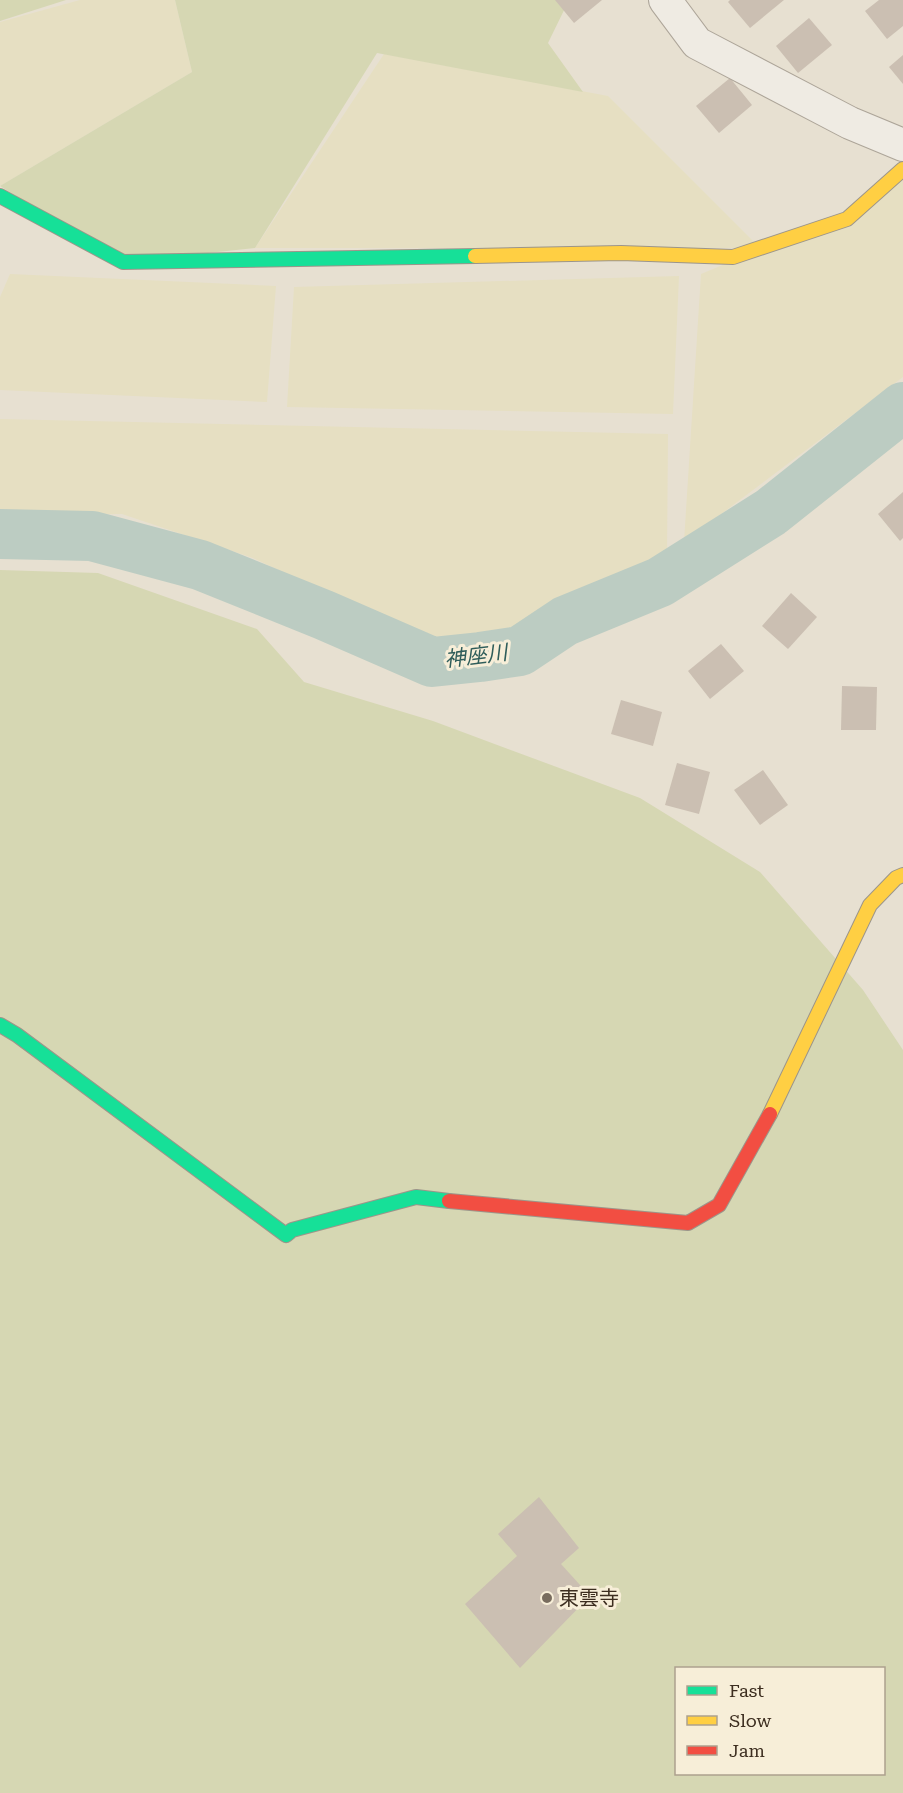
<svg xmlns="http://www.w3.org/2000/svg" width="903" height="1793" viewBox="0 0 903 1793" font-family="'Roboto Serif','Noto Sans JP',serif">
  <rect width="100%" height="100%" fill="#e7e0d1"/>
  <g fill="#e6dfc2">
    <path d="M80,0H175L192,72L0,186V22Z"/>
    <path d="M384,54L608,96L760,248H255Z"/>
    <path d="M903,169V377L684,542L701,274L858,209Z"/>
    <path d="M10,274L276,286L267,402L0,390V297Z"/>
    <path d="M679,276L673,414L287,407L294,287Z"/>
    <path d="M0,419L668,434L667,556L496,639L418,636L253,558L122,514L0,515Z"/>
  </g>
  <g fill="#d6d7b3" fill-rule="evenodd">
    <path d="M0,0H66L0,21Z"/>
    <path d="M175,0H569L548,43L583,92L377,53L255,248L123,262L0,186L192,72Z"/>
    <path d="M0,570L98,573L257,629L304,682L433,721L640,798L760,872L863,990L903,1050V1793H0ZM676,1668H884V1774H676Z"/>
  </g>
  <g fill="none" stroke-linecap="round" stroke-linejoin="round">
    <path stroke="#bcccc2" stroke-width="50" d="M0,534L92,536L200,565L324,615L432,662L480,657L520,651L565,621L660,582L771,512L903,407"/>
  </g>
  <g fill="#cbbfb2">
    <path d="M555,0H602L574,23Z"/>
    <path d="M730,0H784L750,28L728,2Z"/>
    <path d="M879,0H903V26L887,39L865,11Z"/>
    <path d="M809,18L832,45L798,73L776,46Z"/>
    <path d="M903,55V84L889,67Z"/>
    <path d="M730,78L752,105L719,133L696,106Z"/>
    <path d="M903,492V538L900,541L878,514Z"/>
    <path d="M791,593L817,617L788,649L762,626Z"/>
    <path d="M721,644L744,671L710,699L688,671Z"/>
    <path d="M842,686L877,687L876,730H841Z"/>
    <path d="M621,700L662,712L653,746L611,734Z"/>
    <path d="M677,763L710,772L699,814L665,805Z"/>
    <path d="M763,770L788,805L760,825L734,790Z"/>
    <path d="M539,1497L579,1548L561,1564L590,1596L520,1668L465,1604L517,1556L498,1534Z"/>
  </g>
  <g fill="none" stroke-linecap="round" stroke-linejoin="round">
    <g stroke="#ada599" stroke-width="34">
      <path id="street" d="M665,0L697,43L850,123L903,145"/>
    </g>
    <g stroke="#9c958a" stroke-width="16">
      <g id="fast">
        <path d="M0,196L123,262L475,256"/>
        <path d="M0,1025L17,1035L286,1235L292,1230L416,1197L449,1201"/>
      </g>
    </g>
    <g stroke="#9c958a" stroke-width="16">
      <g id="slow">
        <path d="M475,256L621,253L733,257L847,219L903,169"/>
        <path d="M770,1114L870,905L896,878L903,875"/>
      </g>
    </g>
    <g stroke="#9c958a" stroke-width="16">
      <path id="jam" d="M449,1201L688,1223L719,1205L770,1114"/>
    </g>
    <use href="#street" stroke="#efebe3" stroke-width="32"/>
    <use href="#fast" stroke="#16e098" stroke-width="14"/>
    <use href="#slow" stroke="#ffcf43" stroke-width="14"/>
    <use href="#jam" stroke="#f24e42" stroke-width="14"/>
  </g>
  <circle fill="#786c5e" stroke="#f7eed8" stroke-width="2" cx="547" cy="1598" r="6"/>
  <g text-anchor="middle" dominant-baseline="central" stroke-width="6" stroke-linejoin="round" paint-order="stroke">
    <g font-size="20" fill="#3d2e20" stroke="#f7eed8" text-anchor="start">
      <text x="559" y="1598">東雲寺</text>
    </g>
    <g font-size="21" font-style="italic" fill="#2f5d5a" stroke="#f7eed8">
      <text transform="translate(476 656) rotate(-7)">神座川</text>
    </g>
  </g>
  <rect x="675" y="1667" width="210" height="108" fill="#f7eed8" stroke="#ada18e" stroke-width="1.5"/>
  <rect x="687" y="1686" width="30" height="9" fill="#16e098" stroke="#ada18e" stroke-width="1.5"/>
  <text x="729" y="1697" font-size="18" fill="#3d2e20">Fast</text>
  <rect x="687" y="1716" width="30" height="9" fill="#ffcf43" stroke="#ada18e" stroke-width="1.5"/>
  <text x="729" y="1727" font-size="18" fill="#3d2e20">Slow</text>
  <rect x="687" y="1746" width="30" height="9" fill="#f24e42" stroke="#ada18e" stroke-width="1.5"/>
  <text x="729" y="1757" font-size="18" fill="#3d2e20">Jam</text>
</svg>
